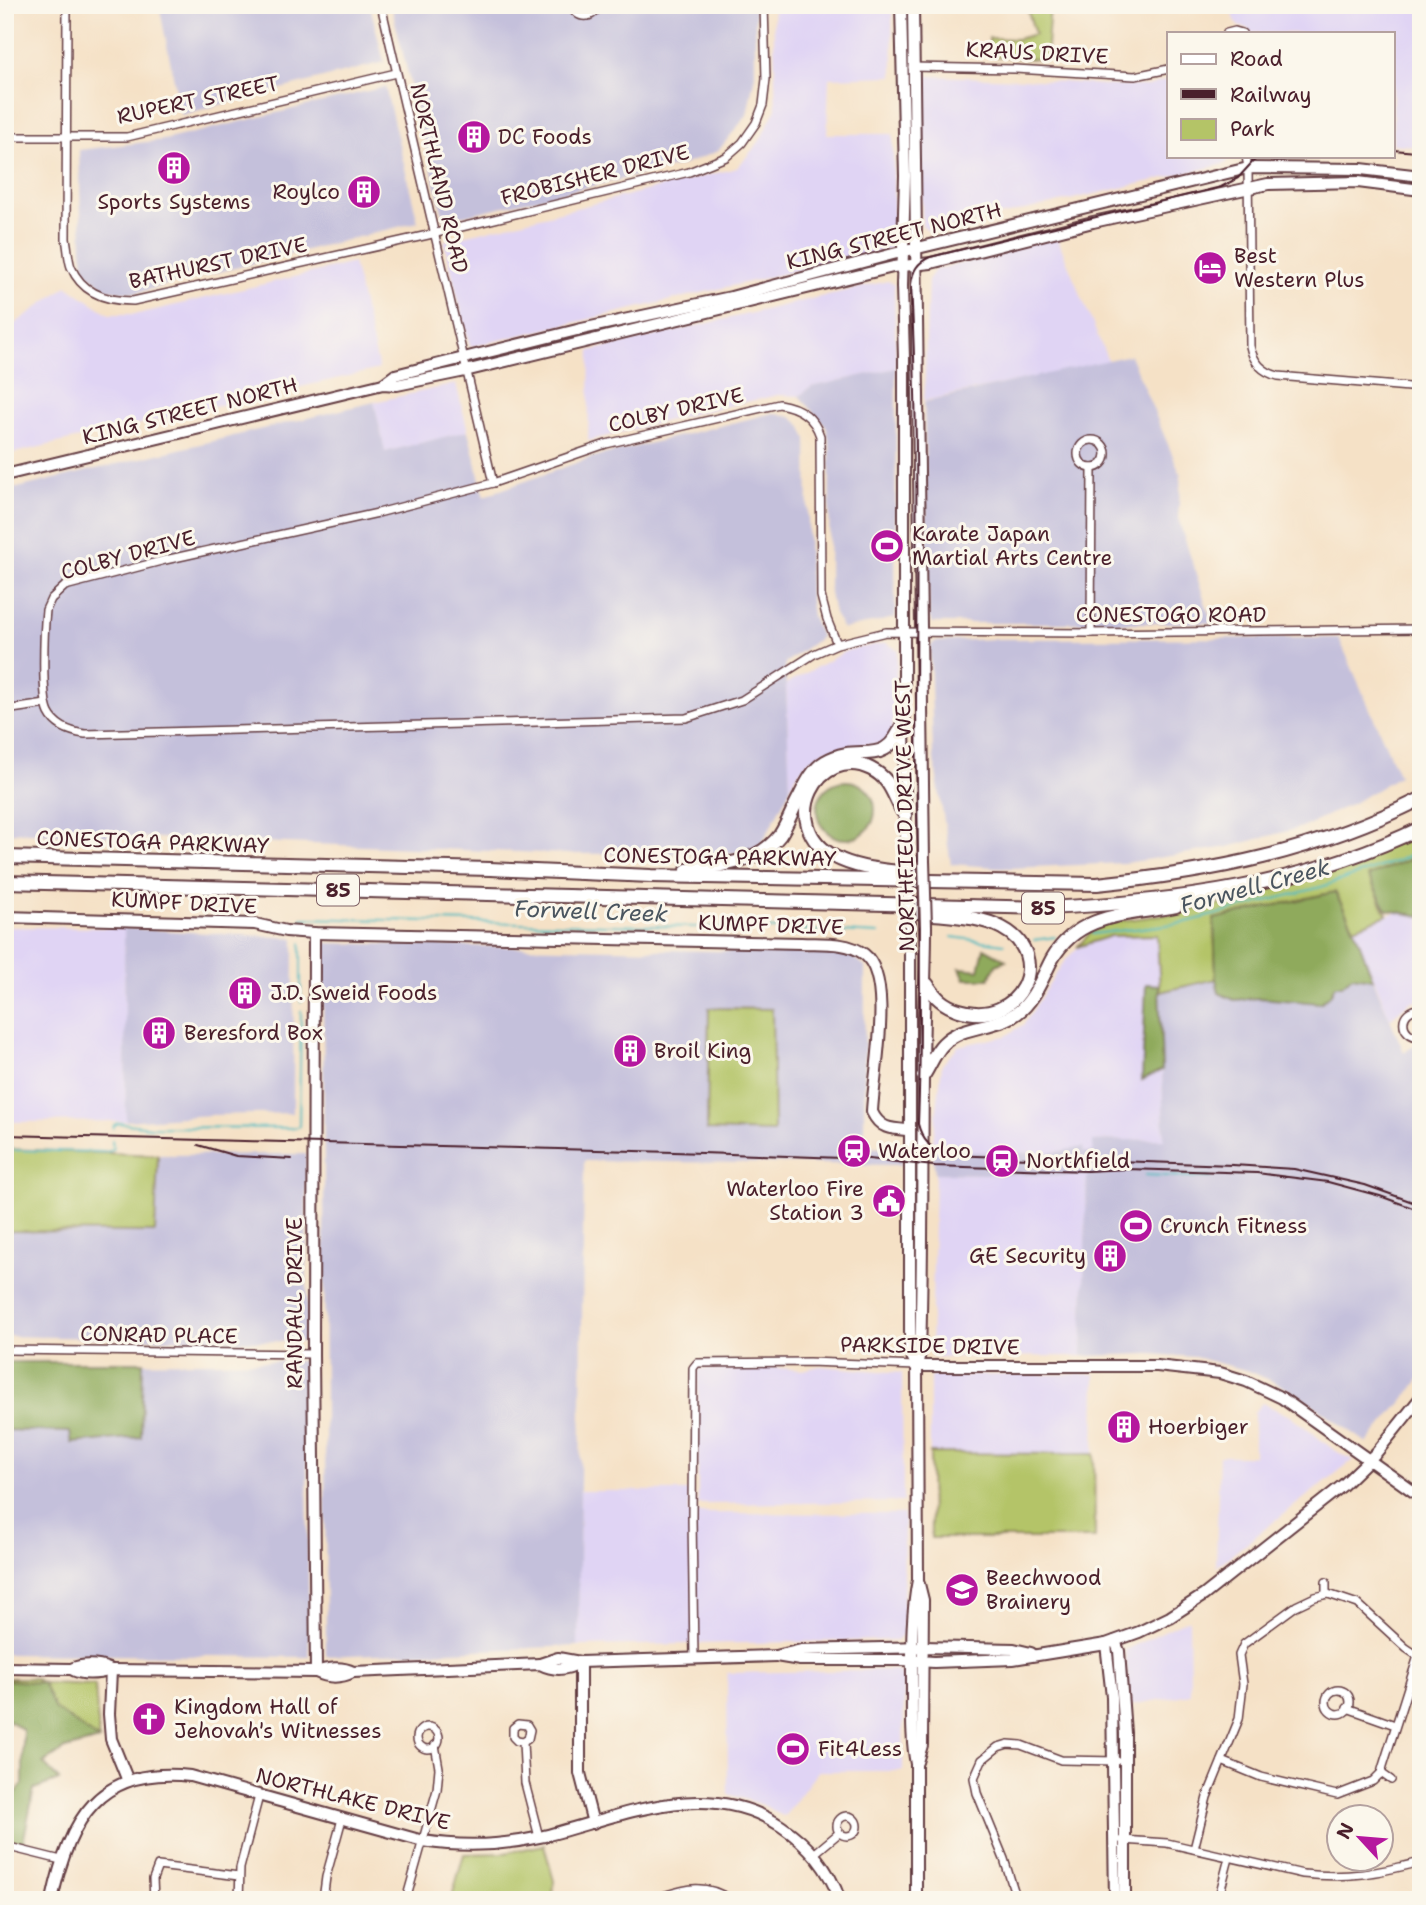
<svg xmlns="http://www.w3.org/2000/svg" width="1426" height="1905" viewBox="0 0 1426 1905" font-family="'Shantell Sans',sans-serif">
  <rect width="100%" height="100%" fill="#fbf7ec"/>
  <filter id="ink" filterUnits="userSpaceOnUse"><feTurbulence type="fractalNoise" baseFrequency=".0143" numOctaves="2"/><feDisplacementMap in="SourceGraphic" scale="14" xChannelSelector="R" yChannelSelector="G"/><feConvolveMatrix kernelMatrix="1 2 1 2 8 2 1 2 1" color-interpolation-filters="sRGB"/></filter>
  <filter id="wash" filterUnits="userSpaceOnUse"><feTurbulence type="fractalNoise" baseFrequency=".00686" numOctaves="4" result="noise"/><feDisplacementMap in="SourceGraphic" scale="28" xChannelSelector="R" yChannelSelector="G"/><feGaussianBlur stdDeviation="1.57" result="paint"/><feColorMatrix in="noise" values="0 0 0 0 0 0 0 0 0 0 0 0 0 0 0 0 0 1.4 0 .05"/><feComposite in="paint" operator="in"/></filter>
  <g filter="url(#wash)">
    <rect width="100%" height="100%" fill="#f5e1c6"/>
    <g fill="#e0d4f4">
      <path d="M773,5H892L893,76L829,78L827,134H893L894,248L470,347L444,241L737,168L759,142L776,108Z"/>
      <path d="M1228,5H1421V147L1393,144V33H1250L1249,29L1238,26Z"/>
      <path d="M925,76L1024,79L1118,86H1148L1169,79V156L1231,157L1225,164L930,232L922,225V82Z"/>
      <path d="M1056,235L1108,361L924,401L928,280L935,270L994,255Z"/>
      <path d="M353,263L379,369L5,455V331L67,286L109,314H138Z"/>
      <path d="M888,281L894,285L896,368L812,387L799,396L778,395L700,412L588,441L590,351Z"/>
      <path d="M456,384L468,431L385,452L374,402Z"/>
      <path d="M886,643L898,650L891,744L861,745L826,750L808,762L796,776L790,789L786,684L848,650Z"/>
      <path d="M1421,907V1000L1410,1002L1390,1019L1354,928L1387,915Z"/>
      <path d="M5,927L124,928L126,1121L5,1122Z"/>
      <path d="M1158,935L1164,1139L1093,1141L1094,1152H1083V1148L1054,1152L1011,1153L932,1151L942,1065L958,1046L1006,1036L1024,1024L1063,963L1077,948L1111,936Z"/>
      <path d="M935,1173L1087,1176L1082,1356L931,1357Z"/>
      <path d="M820,1366L902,1373L903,1502L698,1504V1369L765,1367L803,1370Z"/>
      <path d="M1095,1374L1094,1454L930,1453V1376Z"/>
      <path d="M1262,1403L1292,1417L1334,1450L1353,1460L1216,1567L1219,1456H1254V1412Z"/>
      <path d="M580,1491H689V1513L904,1514L903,1634L897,1640L578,1646Z"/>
      <path d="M1189,1619L1190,1694L1131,1705L1125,1650Z"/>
      <path d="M896,1670L904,1678L903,1771H818L784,1817L763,1805L728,1794L727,1673Z"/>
    </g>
    <g fill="#c4c0db">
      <path d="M159,5H370L384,62L181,115Z"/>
      <path d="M391,5H755V74L747,115L718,151L683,165L444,220Z"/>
      <path d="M385,87L418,222L135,293L108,290L85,272L82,250L79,150L164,140Z"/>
      <path d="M1130,355L1181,475L1178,518L1212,623H933L929,617L924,402Z"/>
      <path d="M896,368L895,618L843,629L834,614L829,588L830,446L826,426L799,396L812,387Z"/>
      <path d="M374,402L385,452L468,431L484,496L590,458L773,413L790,416L801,425L807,439L809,592L812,616L821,637L785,663L790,789L760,847L747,853L570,854L5,832V491Z"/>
      <path d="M1339,638L1399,776L1357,801L1306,826L1228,847L1125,863L1009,868L951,864L933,753L930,648L934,642L993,639Z"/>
      <path d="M124,928L294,938L293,1113L211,1115L126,1121Z"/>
      <path d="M323,943L850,954L865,967L864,1147L901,1149L902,1165L584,1161L578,1646L326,1656Z"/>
      <path d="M1358,975L1373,979L1404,1052L1421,1042V1376L1411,1391L1367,1443L1312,1404L1281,1385L1249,1371L1195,1357L1150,1354L1082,1356L1087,1176L935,1173L932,1151L1011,1153L1054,1152L1083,1147L1084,1152H1093V1141L1164,1139L1160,992L1216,979L1219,993L1234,1000L1259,998L1332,992L1335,985Z"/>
      <path d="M306,1154L307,1342L5,1336V1231L155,1232L158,1155Z"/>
      <path d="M306,1361L309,1657L5,1654V1364Z"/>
    </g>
    <g fill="#b4c467" stroke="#7f7249" stroke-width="2">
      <path d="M1026,5H1050L1046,60L989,56V38L1017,39L1035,34Z"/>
      <path d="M1421,831V855L1369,876L1387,915L1354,928L1335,892L1214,919L1216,979L1160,992L1157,935L1111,936L1077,947L1092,931L1111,922L1177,913L1219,904L1330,872Z"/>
      <path d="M709,1008L772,1009L774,1132L707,1130Z"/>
      <path d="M5,1149L158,1155L155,1232L5,1231Z"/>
      <path d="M930,1453L1094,1454L1095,1538H931Z"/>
      <path d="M5,1678H34L43,1683L95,1685L99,1740L65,1749L43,1764L23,1729L5,1718Z"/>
      <path d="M544,1845L554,1881L553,1900H451L464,1854L505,1853Z"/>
    </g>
    <g fill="#8faa5c" stroke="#6c6444" stroke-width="2">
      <circle cx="846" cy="810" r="29"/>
      <path d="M1421,855V916L1387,910L1368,876Z"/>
      <path d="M1335,892L1354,928L1373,979L1352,976L1342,985H1335L1330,995L1320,1003L1259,998L1234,1000L1219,993L1216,979L1214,919Z"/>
      <path d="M984,948L1006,960L996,965L989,979H965L960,968L979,970Z"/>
      <path d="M1146,984L1159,985L1162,1070L1142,1080Z"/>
      <path d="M5,1362H143L141,1437L72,1443L70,1432L5,1430Z"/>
      <path d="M5,1680L43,1683L55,1709L99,1740L65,1749L43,1763L59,1780L34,1789L23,1843L5,1838L8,1803L23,1784V1730L5,1718Z"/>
    </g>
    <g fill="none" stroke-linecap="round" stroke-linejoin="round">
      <g stroke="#4ab9bf" stroke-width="2">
        <path d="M301,926L302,918L783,929L879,934"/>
        <path d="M1092,934L1183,923L1321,887L1400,860L1421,849"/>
        <path d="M952,937L1004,944"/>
        <path d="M1034,940L1055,937"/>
        <path d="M301,943V1002"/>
        <path d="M113,1128L114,1125L119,1123L151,1127L295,1128L299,1126L301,1011"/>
        <path d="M5,1150L104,1152L110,1151L113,1148L112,1141"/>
        <path d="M1145,1175L1211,1178"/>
      </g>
    </g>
  </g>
  <g filter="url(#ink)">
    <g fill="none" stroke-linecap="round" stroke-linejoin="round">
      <g stroke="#643c42" stroke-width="10">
        <g id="street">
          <path d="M67,5L66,239C68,247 68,259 71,267C82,293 107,301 133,301L428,235L632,186L689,172L726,157L742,143L756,123L763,105L766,79L764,5"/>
          <path d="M381,5L493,483"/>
          <path d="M571,5C577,20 593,20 599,5"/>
          <path d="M1227,33L1235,31L1242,33"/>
          <path d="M912,67L1015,69L1135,76L1169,69"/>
          <path d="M5,137H127L396,73"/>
          <path d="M1246,156L1248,168L1250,346C1253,362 1262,372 1278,376L1421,388"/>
          <circle cx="1092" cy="454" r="14"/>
          <path d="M1091,633L1092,468"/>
          <path d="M837,644L827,619L821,596L820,436C814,417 799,407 779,404L606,444L493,483L378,513L165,560L65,586L51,599L46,610C44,630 41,697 49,713C56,727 71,732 85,734L686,718L742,700L814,654L837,644L886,632L1091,633L1421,629"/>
          <path d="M5,710L46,704"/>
          <path d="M1421,1009C1398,1008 1398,1037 1421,1037"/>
          <path d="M5,1350L313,1354"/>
          <path d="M1326,1594V1582"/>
          <path d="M694,1658L692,1518L693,1368L697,1363L809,1362L917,1366"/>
          <circle cx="1338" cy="1702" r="12"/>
          <path d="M1347,1708L1395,1725"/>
          <circle cx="428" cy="1738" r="11"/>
          <path d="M523,1742L517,1741L513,1737V1728L518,1724L527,1725L530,1730L528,1739L523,1742L525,1783L539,1837"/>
          <path d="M1222,1761L1261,1777L1337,1795L1373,1781L1381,1773L1383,1766L1418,1656"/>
          <path d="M1381,1773L1391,1780"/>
          <circle cx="847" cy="1826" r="10"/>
          <path d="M1122,1840L1167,1843L1303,1874C1348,1879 1377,1873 1421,1862"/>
          <path d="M5,1846L61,1860"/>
          <path d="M1194,1849L1207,1797L1239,1719L1243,1684L1239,1655L1244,1644L1296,1606L1315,1597L1328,1594L1358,1604L1406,1648L1421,1658"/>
          <path d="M814,1854L839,1833"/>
          <path d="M154,1900L153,1879L158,1866L239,1876"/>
          <path d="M239,1900L240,1868L259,1796"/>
          <path d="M323,1900L326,1877L342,1819"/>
          <path d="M406,1900L437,1790L439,1768L435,1745"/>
          <path d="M650,1900C681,1891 701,1880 731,1900"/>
          <path d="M1017,1900L1004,1859L977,1793L974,1778L982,1760L998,1747L1008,1744L1021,1745L1061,1760L1117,1761"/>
          <path d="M1218,1900L1229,1858"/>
        </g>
      </g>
      <g stroke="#643c42" stroke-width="14">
        <g id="secondary">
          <path d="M901,5L905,176L902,286L904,359V721L906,860"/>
          <path d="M913,5L924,861"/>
          <path d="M383,384L395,375L577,330L731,297L893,254L1248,168L1361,169L1421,176"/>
          <path d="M5,475L383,384L397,385L465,371L893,267L931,263L1093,222L1268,184L1358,182L1421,190"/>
          <path d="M5,917L255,924L286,931L314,933L801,943C821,944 847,941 864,954C895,978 873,1077 872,1112C880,1129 891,1129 908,1130"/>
          <path d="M910,925V1353L917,1366"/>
          <path d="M314,933L313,1354L316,1672"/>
          <path d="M917,1366H1157L1220,1373L1246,1381L1282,1398L1421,1497"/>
          <path d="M1115,1641L1119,1651L1125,1733V1900"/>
          <path d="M1106,1644L1112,1697L1115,1900"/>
          <path d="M776,1656L800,1660H902L934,1662L1013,1659L1106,1644L1139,1632L1170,1617L1204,1595L1343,1485L1377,1452L1421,1397"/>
          <path d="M580,1662V1773L593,1823"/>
          <path d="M540,1664L558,1658L580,1662L776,1656L801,1650L923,1647L1014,1649L1031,1653"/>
          <path d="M5,1668L71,1669C82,1664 97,1664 109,1669"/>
          <path d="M71,1669C83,1676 98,1674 111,1670L316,1672C327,1668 342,1666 353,1672"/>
          <path d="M111,1670L109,1714L111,1739L128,1781"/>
          <path d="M316,1672C328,1678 341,1678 353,1672L540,1664C554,1671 568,1670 580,1662"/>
          <path d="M917,1762L922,1745L923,1600L919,1584"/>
          <path d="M52,1900C69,1819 99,1766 190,1776L423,1841C462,1847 501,1846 540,1837C619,1818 705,1775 781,1826C808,1844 829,1869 840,1900"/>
          <path d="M916,1900V1764C911,1739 912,1714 912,1688C912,1652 911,1615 918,1580L917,1366L920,1353C923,1260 922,1168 923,1075C923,1025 926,976 926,926"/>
        </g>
      </g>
      <g stroke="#643c42" stroke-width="16">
        <g id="highway">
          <path d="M905,815C893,798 893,780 871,769C819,743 775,825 835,857C859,870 889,870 914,874"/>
          <path d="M5,857L490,869L651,876L1097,884C1215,872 1314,852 1421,799"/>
          <path d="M687,870C721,865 758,864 780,835C788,823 793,808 800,796C806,784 813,769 825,762C861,740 884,773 904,721"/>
          <path d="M5,882L1045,908C1178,902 1300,886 1421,828"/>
          <path d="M917,912C944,916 978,915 1002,928C1055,956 1020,1029 959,1010C943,1005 935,997 927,984"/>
          <path d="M923,1076C930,1066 934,1053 943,1044C962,1024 994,1029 1017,1013C1034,1001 1042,978 1052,959C1079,912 1129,915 1176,906"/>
        </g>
      </g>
      <use href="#street" stroke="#fff" stroke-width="7"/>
      <use href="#secondary" stroke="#fff" stroke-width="10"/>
      <use href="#highway" stroke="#fff" stroke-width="12"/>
      <g stroke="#4a1f2b" stroke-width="2">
        <path d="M1393,150L1417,152"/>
        <path d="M1258,156L1238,178L1221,187L930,257C917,263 913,270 911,284C919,437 916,590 916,744C917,871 923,997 918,1124C922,1140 931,1150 947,1155L1233,1165L1294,1169L1365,1185L1421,1205"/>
      </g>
      <g stroke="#4a1f2b" stroke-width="2">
        <path d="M5,1135L674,1152L869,1159L934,1166L1087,1171L1127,1169L1257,1173L1328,1182L1380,1196L1421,1211"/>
        <path d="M198,1145L236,1156L292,1159"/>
      </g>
      <g stroke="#643c42" stroke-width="14" stroke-linecap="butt">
        <g id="secondary-bridge">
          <path d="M906,860L910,925"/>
          <path d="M924,861L926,926"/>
        </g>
      </g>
      <use href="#secondary-bridge" stroke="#fff" stroke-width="10"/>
    </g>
  </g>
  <defs>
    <g id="building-disc" transform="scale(1.75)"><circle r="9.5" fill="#b5179e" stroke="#fbf7ec"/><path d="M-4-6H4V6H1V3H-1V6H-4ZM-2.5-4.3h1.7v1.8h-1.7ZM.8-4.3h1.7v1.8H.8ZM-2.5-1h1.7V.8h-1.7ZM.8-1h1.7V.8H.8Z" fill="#fff"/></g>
    <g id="hotel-disc" transform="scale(1.75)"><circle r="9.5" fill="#b5179e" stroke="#fbf7ec"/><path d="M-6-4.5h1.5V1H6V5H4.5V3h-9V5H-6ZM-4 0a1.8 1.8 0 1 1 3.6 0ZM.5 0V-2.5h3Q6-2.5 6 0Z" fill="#fff"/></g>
    <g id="stadium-disc" transform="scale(1.75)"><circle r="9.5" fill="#b5179e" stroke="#fbf7ec"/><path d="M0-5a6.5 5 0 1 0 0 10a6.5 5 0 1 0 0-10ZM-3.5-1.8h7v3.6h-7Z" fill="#fff"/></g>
    <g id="station-disc" transform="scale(1.75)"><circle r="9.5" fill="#b5179e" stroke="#fbf7ec"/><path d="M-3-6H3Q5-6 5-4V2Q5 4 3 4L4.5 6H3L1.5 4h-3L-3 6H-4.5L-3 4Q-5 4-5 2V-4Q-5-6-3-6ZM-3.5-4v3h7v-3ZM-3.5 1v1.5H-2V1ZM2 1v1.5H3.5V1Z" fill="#fff"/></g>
    <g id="civic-disc" transform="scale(1.75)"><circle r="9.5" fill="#b5179e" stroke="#fbf7ec"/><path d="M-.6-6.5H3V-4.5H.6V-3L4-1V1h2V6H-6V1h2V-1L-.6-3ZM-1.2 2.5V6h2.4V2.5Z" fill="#fff"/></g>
    <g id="school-disc" transform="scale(1.75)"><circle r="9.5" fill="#b5179e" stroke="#fbf7ec"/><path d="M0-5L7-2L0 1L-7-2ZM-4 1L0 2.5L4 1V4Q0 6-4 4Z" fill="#fff"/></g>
    <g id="church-disc" transform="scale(1.75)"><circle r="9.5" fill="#b5179e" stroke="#fbf7ec"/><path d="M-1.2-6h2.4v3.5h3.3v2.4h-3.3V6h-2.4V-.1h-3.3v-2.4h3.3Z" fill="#fff"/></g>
  </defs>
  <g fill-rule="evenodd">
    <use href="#building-disc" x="474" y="137"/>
    <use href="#building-disc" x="174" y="168"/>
    <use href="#building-disc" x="364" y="192"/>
    <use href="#hotel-disc" x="1210" y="268"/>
    <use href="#stadium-disc" x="887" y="546"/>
    <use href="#building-disc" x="245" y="993"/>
    <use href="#building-disc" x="159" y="1033"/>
    <use href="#building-disc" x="630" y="1051"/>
    <use href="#station-disc" x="854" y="1151"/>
    <use href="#station-disc" x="1002" y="1161"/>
    <use href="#civic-disc" x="889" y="1201"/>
    <use href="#stadium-disc" x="1136" y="1226"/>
    <use href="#building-disc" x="1110" y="1256"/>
    <use href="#building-disc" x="1124" y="1427"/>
    <use href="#school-disc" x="962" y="1590"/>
    <use href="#church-disc" x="149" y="1719"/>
    <use href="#stadium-disc" x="793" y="1749"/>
  </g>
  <g text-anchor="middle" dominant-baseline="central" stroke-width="6" stroke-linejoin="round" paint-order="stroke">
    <g fill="#fbf7ec" stroke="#7f6065" stroke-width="2">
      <rect x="317" y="874.5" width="42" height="31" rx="5"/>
      <rect x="1022" y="892.5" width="42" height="31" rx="5"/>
    </g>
    <g font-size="19" font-weight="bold" fill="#4a1f2b">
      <text x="338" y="890">85</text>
      <text x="1043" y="908">85</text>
    </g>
    <g font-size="21" fill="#4a1f2b" stroke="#fbf7ec">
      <text transform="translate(1037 53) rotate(3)">KRAUS DRIVE</text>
      <text transform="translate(198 100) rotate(-12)">RUPERT STREET</text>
      <text transform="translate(595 175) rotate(-14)">FROBISHER DRIVE</text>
      <text transform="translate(439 178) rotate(77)">NORTHLAND ROAD</text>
      <text transform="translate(894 236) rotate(-14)">KING STREET NORTH</text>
      <text transform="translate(218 263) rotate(-12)">BATHURST DRIVE</text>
      <text transform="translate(676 410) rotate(-13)">COLBY DRIVE</text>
      <text transform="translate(190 411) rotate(-14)">KING STREET NORTH</text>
      <text transform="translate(128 555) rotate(-15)">COLBY DRIVE</text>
      <text x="1171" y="615">CONESTOGO ROAD</text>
      <text transform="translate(905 816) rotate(-91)">NORTHFIELD DRIVE WEST</text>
      <text transform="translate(153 842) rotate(2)">CONESTOGA PARKWAY</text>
      <text transform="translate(720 857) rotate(1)">CONESTOGA PARKWAY</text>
      <text transform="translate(184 903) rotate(3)">KUMPF DRIVE</text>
      <text transform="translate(771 925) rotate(2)">KUMPF DRIVE</text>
      <text transform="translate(295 1303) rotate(-90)">RANDALL DRIVE</text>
      <text transform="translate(159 1335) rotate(1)">CONRAD PLACE</text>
      <text transform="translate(930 1346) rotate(1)">PARKSIDE DRIVE</text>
      <text transform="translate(353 1799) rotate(14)">NORTHLAKE DRIVE</text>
    </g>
    <g font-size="21" fill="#4a1f2b" stroke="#fbf7ec" text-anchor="start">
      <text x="498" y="137">DC Foods</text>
      <text x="340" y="192" text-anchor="end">Roylco</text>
      <text x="174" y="202" text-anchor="middle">Sports Systems</text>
      <text x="1234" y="256">Best<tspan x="1234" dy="24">Western Plus</tspan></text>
      <text x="912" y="534">Karate Japan<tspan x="912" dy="24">Martial Arts Centre</tspan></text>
      <text x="270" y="993">J.D. Sweid Foods</text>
      <text x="184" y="1033">Beresford Box</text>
      <text x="654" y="1051">Broil King</text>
      <text x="878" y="1151">Waterloo</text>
      <text x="1026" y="1161">Northfield</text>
      <text x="864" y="1189" text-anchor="end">Waterloo Fire<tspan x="864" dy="24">Station 3</tspan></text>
      <text x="1160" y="1226">Crunch Fitness</text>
      <text x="1086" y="1256" text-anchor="end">GE Security</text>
      <text x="1148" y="1427">Hoerbiger</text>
      <text x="986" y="1578">Beechwood<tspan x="986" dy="24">Brainery</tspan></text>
      <text x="174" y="1707">Kingdom Hall of<tspan x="174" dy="24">Jehovah's Witnesses</tspan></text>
      <text x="818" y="1749">Fit4Less</text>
    </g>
    <g font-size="23" font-style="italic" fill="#4a555f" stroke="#fbf7ec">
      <text transform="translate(1255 886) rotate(-15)">Forwell Creek</text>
      <text transform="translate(591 911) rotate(2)">Forwell Creek</text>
    </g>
  </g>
  <rect width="1426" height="1905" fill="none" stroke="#fbf7ec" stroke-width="28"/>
  <rect x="1167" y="32" width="228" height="126" fill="#fbf7ec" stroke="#b4a19f" stroke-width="2"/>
  <rect x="1181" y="54" width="35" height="10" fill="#ffffff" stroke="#b4a19f" stroke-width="2"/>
  <text x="1230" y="66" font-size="21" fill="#4a1f2b">Road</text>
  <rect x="1181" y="89" width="35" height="10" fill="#4a1f2b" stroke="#b4a19f" stroke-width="2"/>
  <text x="1230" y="102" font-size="21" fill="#4a1f2b">Railway</text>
  <rect x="1181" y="119" width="35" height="21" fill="#b4c467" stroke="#b4a19f" stroke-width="2"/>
  <text x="1230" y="136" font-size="21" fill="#4a1f2b">Park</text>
  <g transform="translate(1360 1838) rotate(296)"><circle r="33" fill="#fbf7ec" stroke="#b4a19f" stroke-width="2"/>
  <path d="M0-5L12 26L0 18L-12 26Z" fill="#b5179e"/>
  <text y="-10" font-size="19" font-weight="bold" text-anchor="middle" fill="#4a1f2b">N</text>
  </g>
</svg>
